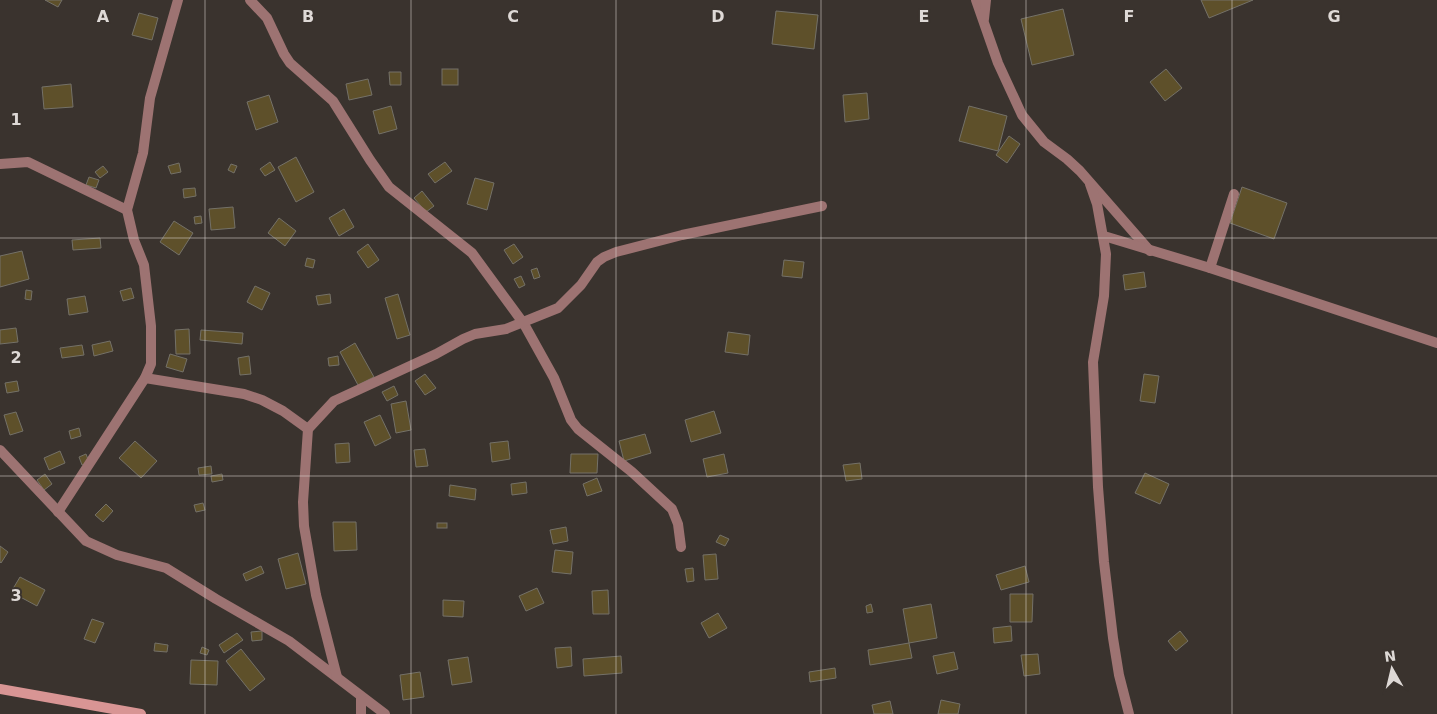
<svg xmlns="http://www.w3.org/2000/svg" width="1437" height="714" viewBox="0 0 1437 714" font-family="'DejaVu Sans',sans-serif">
  <rect width="100%" height="100%" fill="#3a332e"/>
  <g fill="#5e502a" stroke="#747168">
    <path d="M45,0H62L58,7Z"/>
    <path d="M1201,0H1253L1209,18Z"/>
    <path d="M1063,9L1074,55L1032,65L1021,19Z"/>
    <path d="M776,11L818,15L814,49L772,44Z"/>
    <path d="M139,13L158,18L152,40L132,35Z"/>
    <rect x="442" y="69" width="16" height="16"/>
    <path d="M1166,69L1182,88L1165,101L1150,82Z"/>
    <path d="M389,72H401V85H390Z"/>
    <path d="M368,79L372,95L349,100L346,84Z"/>
    <path d="M71,84L73,107L44,109L42,87Z"/>
    <path d="M867,93L869,119L845,122L843,95Z"/>
    <path d="M269,95L278,122L256,130L247,102Z"/>
    <path d="M391,106L397,129L379,134L373,111Z"/>
    <path d="M969,106L1007,116L998,151L959,141Z"/>
    <path d="M1009,136L1020,144L1007,163L996,155Z"/>
    <path d="M296,157L314,192L296,202L278,167Z"/>
    <path d="M270,162L275,170L265,176L260,169Z"/>
    <path d="M445,162L452,171L435,183L428,174Z"/>
    <path d="M179,163L181,172L171,174L168,166Z"/>
    <path d="M231,164L237,166L234,173L228,170Z"/>
    <path d="M103,166L108,172L100,178L95,172Z"/>
    <path d="M89,177L99,180L96,188L86,185Z"/>
    <path d="M475,178L494,183L487,210L467,204Z"/>
    <path d="M1242,187L1287,203L1274,239L1230,223Z"/>
    <path d="M195,188L196,196L184,198L183,189Z"/>
    <path d="M422,191L434,206L426,212L414,198Z"/>
    <path d="M233,207L235,228L211,230L209,209Z"/>
    <path d="M344,209L354,227L339,236L329,218Z"/>
    <path d="M201,216L202,223L195,224L194,217Z"/>
    <path d="M279,218L296,231L285,246L268,233Z"/>
    <path d="M174,221L193,233L179,255L160,242Z"/>
    <path d="M100,238L101,248L73,250L72,240Z"/>
    <path d="M368,244L379,260L368,268L357,252Z"/>
    <path d="M514,244L523,257L513,264L504,250Z"/>
    <path d="M22,251L29,279L0,287V256Z"/>
    <path d="M307,258L315,260L313,268L305,266Z"/>
    <path d="M784,260L804,262L802,278L782,276Z"/>
    <path d="M537,268L540,277L534,279L531,270Z"/>
    <path d="M1144,272L1146,287L1125,290L1123,275Z"/>
    <path d="M521,276L525,285L519,288L514,279Z"/>
    <path d="M255,286L270,293L262,310L247,302Z"/>
    <path d="M131,288L134,298L123,301L120,291Z"/>
    <path d="M26,290L32,291L31,300L25,299Z"/>
    <path d="M330,294L331,303L318,305L316,296Z"/>
    <path d="M398,294L410,335L397,339L385,298Z"/>
    <path d="M85,296L88,312L69,315L67,299Z"/>
    <path d="M16,328L18,342L0,344V330Z"/>
    <path d="M189,329L190,354H176L175,330Z"/>
    <path d="M201,330L243,333L242,344L200,340Z"/>
    <path d="M728,332L750,335L748,355L725,352Z"/>
    <path d="M110,341L113,351L94,356L92,345Z"/>
    <path d="M355,343L374,377L358,385L340,352Z"/>
    <path d="M82,345L84,355L62,358L60,348Z"/>
    <path d="M170,354L187,359L183,372L166,367Z"/>
    <path d="M249,356L251,374L240,375L238,358Z"/>
    <path d="M338,356L339,365L329,366L328,358Z"/>
    <path d="M425,374L436,388L425,395L415,381Z"/>
    <path d="M1144,374L1159,376L1155,403L1140,401Z"/>
    <path d="M17,381L19,391L7,393L5,383Z"/>
    <path d="M394,386L398,395L387,401L382,392Z"/>
    <path d="M406,401L411,430L396,433L391,404Z"/>
    <path d="M714,411L721,433L691,442L685,420Z"/>
    <path d="M16,412L23,431L10,435L4,415Z"/>
    <path d="M380,415L391,438L375,446L364,422Z"/>
    <path d="M79,428L81,436L71,439L69,431Z"/>
    <path d="M645,434L651,453L624,461L619,441Z"/>
    <path d="M135,441L157,461L141,478L119,458Z"/>
    <path d="M508,441L510,459L492,462L490,443Z"/>
    <path d="M349,443L350,462L336,463L335,444Z"/>
    <path d="M425,449L428,466L416,467L414,450Z"/>
    <path d="M60,451L65,463L49,470L44,458Z"/>
    <path d="M86,454L89,462L82,465L79,457Z"/>
    <path d="M571,454H598L597,473H570Z"/>
    <path d="M724,454L728,473L707,477L703,459Z"/>
    <path d="M860,463L862,479L846,481L843,465Z"/>
    <path d="M211,466L212,474L199,475L198,468Z"/>
    <path d="M1145,473L1169,484L1160,504L1135,493Z"/>
    <path d="M45,474L52,484L44,490L37,480Z"/>
    <path d="M222,474L223,480L212,482L211,476Z"/>
    <path d="M597,478L602,491L587,496L583,484Z"/>
    <path d="M526,482L527,493L512,495L511,484Z"/>
    <path d="M450,485L476,489L475,500L449,496Z"/>
    <path d="M203,503L205,510L196,512L194,505Z"/>
    <path d="M106,504L113,511L103,522L95,515Z"/>
    <path d="M333,522H356L357,550L334,551Z"/>
    <rect x="437" y="523" width="10" height="5"/>
    <path d="M566,527L568,541L553,544L550,530Z"/>
    <path d="M720,535L729,539L725,546L716,542Z"/>
    <path d="M0,546L8,552L1,563L0,562Z"/>
    <path d="M555,550L573,552L571,574L552,572Z"/>
    <path d="M298,553L306,584L286,589L278,559Z"/>
    <path d="M716,554L718,579L705,580L703,555Z"/>
    <path d="M261,566L264,573L246,581L243,574Z"/>
    <path d="M1025,566L1029,582L1001,590L996,575Z"/>
    <path d="M693,568L694,581L687,582L685,569Z"/>
    <path d="M20,577L45,590L37,606L11,592Z"/>
    <path d="M537,588L544,603L526,611L519,596Z"/>
    <path d="M608,590L609,614H593L592,591Z"/>
    <path d="M1010,594H1033L1032,622H1010Z"/>
    <path d="M443,600L464,601L463,617L443,616Z"/>
    <path d="M871,604L873,612L867,613L866,606Z"/>
    <path d="M931,604L937,638L909,643L903,609Z"/>
    <path d="M718,613L727,628L709,638L701,623Z"/>
    <path d="M92,619L104,623L95,643L84,639Z"/>
    <path d="M1011,626L1012,641L994,643L993,628Z"/>
    <path d="M262,631V640L252,641L251,632Z"/>
    <path d="M1180,631L1188,641L1176,651L1168,641Z"/>
    <path d="M237,633L243,640L224,653L219,645Z"/>
    <path d="M155,643L168,645L167,652L154,651Z"/>
    <path d="M909,643L912,658L870,665L868,650Z"/>
    <path d="M202,647L209,650L207,655L200,653Z"/>
    <path d="M571,647L572,666L557,668L555,648Z"/>
    <path d="M241,649L265,679L250,691L226,661Z"/>
    <path d="M954,652L958,669L937,674L933,656Z"/>
    <path d="M1038,654L1040,674L1024,676L1021,655Z"/>
    <path d="M621,656L622,673L584,676L583,659Z"/>
    <path d="M468,657L472,682L452,685L448,660Z"/>
    <path d="M191,660L218,661L217,685L190,684Z"/>
    <path d="M835,668L836,678L810,682L809,672Z"/>
    <path d="M420,672L424,697L403,700L400,675Z"/>
    <path d="M941,700L960,704L958,714H938Z"/>
    <path d="M890,701L893,714H874L872,705Z"/>
  </g>
  <g fill="none" stroke-linecap="round" stroke-linejoin="round">
    <g stroke="#9d7372" stroke-width="10">
      <path d="M250,0L267,18L284,54L290,63L333,101L370,160L389,187L472,253L524,324L554,378L571,420L578,429L632,472L672,509L678,524L681,547"/>
      <path d="M976,0L998,63L1022,115L1044,142L1067,159L1080,171L1150,251"/>
      <path d="M984,19L986,0"/>
      <path d="M0,164L28,162L127,210"/>
      <path d="M1090,184L1097,204L1106,254L1104,296L1093,362L1098,487L1104,562L1113,638L1119,675L1129,714"/>
      <path d="M1104,236L1210,268L1437,343"/>
      <path d="M1210,268L1234,194"/>
      <path d="M145,378L244,394L262,400L283,411L308,429"/>
      <path d="M0,450L86,541L117,555L166,568L216,599L289,641L385,714"/>
      <path d="M58,512L134,395L145,378L151,364V326L144,265L134,240L127,210L143,153L150,98L178,0"/>
      <path d="M337,677L316,595L304,526L303,502L308,429L334,401L436,354L463,339L475,334L506,329L558,308L581,285L597,262L604,257L616,252L682,235L822,206"/>
      <path d="M361,714V697"/>
    </g>
    <path stroke="#d89594" stroke-width="10" d="M0,689L141,714"/>
  </g>
  <path fill="none" stroke="#ded9d6" stroke-width="1" stroke-opacity="0.55" d="M205,0V714M411,0V714M616,0V714M821,0V714M1026,0V714M1232,0V714M0,238H1437M0,476H1437"/>
  <g font-size="16" text-anchor="middle" font-weight="bold" fill="#ded9d6" stroke="#3a332e" stroke-width="4" stroke-linejoin="round" paint-order="stroke">
    <text x="103" y="22">A</text>
    <text x="308" y="22">B</text>
    <text x="513" y="22">C</text>
    <text x="718" y="22">D</text>
    <text x="924" y="22">E</text>
    <text x="1129" y="22">F</text>
    <text x="1334" y="22">G</text>
    <text x="16" y="125">1</text>
    <text x="16" y="363">2</text>
    <text x="16" y="601">3</text>
  </g>
  <g transform="translate(1392 669) rotate(352)" stroke="#3a332e" stroke-width="4" paint-order="stroke">
  <path d="M0-4L9 19L0 12L-9 19Z" fill="#ded9d6"/>
  <text y="-8" font-size="14" font-weight="bold" text-anchor="middle" fill="#ded9d6">N</text>
  </g>
</svg>
